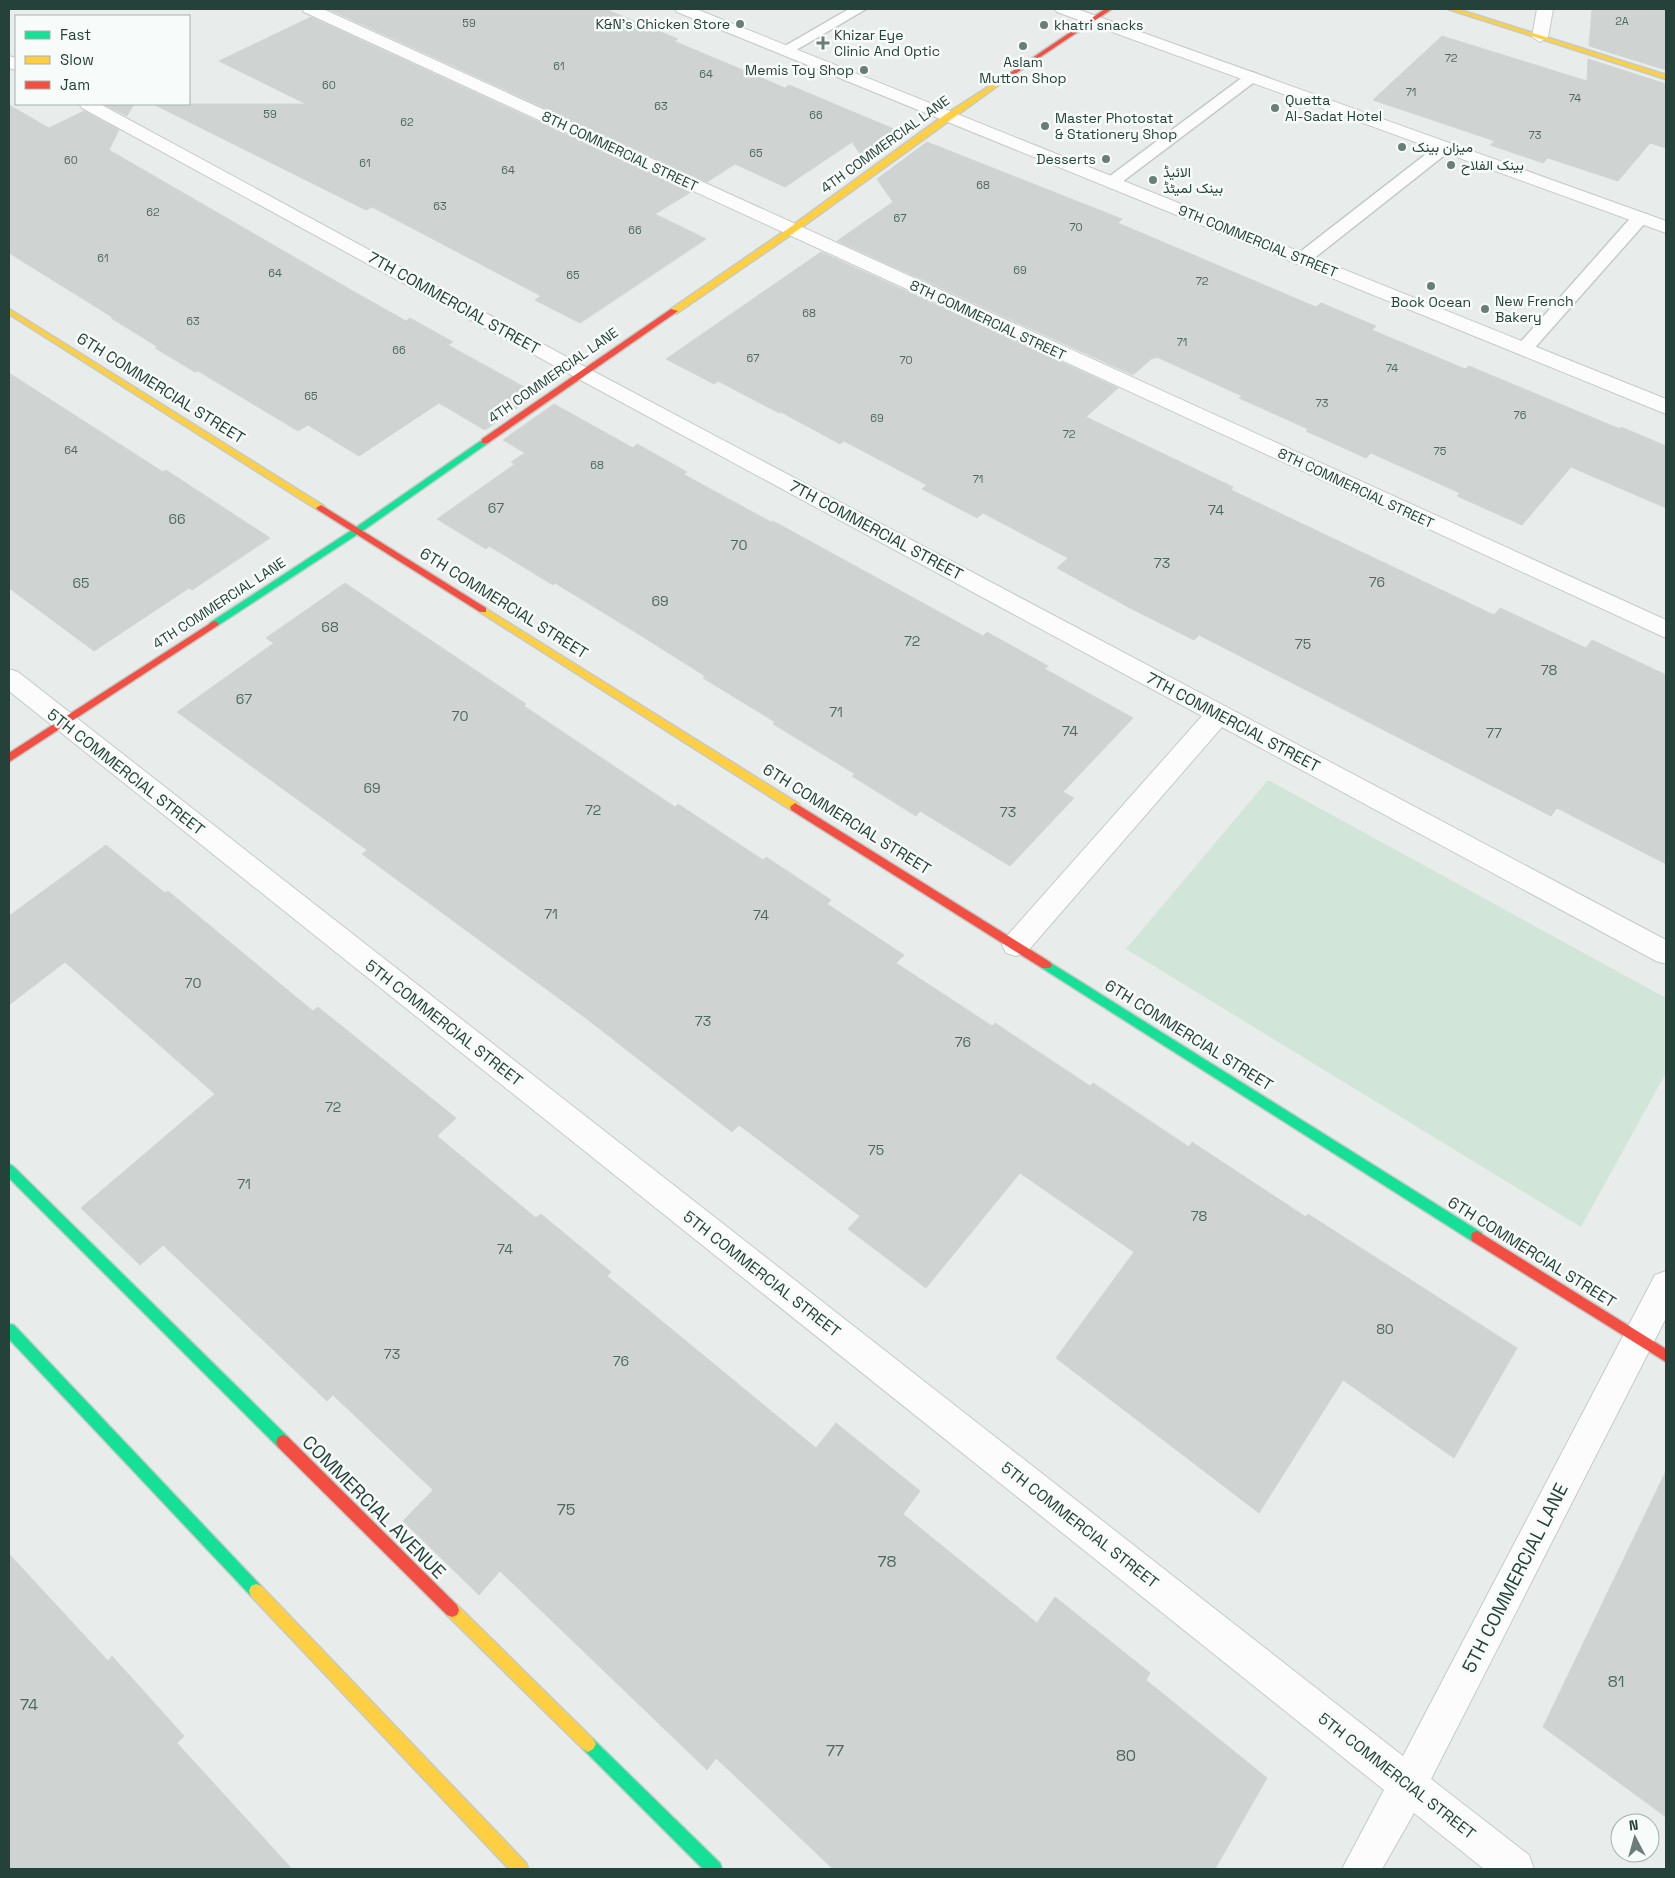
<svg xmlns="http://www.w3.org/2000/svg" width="1675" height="1878" viewBox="0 0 1675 1878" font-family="'Space Grotesk',Vazirmatn,sans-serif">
  <rect width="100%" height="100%" fill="#e8edeb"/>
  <path fill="#d1e6d8" d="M1268,780L1666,998V1073L1581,1227L1126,949Z"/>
  <g fill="#cfd4d2" stroke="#d1d6d4">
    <path d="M328,9H605L678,39L674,41L785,88L789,85L908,135L867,164L852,142L785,187L735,164L707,182Z"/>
    <path d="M1592,9H1666V70L1589,46Z"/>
    <path d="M311,17L691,192L655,214L706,239L580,323L535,300L541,296L372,207L366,210L153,104H306L219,61Z"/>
    <path d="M1442,36L1587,81L1588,59L1666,84V148L1650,143L1618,181L1548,158L1543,163L1490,145L1495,141L1373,100Z"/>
    <path d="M103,104H134L127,116Z"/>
    <path d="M9,105L49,128L84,111L119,130L109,150L358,294L406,321L410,318L453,342L448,345L537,394L485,430L439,403L359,456L308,425L298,431L198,371L195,372L155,348L158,347L111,318L112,317L9,253Z"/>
    <path d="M927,142L1122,219L1118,223L1316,307L1321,303L1376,326L1372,330L1465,369L1469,366L1620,429L1621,427L1666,446V508L1571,467L1522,525L1457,496L1460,493L1371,453L1366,458L1306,431L1308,429L1239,398L1242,396L1157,357L1151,359L1133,375L837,241L893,202L877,179Z"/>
    <path d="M821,252L1118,388L1086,417L1233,487L1231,490L1494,615L1500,608L1586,648L1592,640L1666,675V864L1557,808L1551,816L1199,635L1194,640L1130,608L1057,568L1068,558L983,513L977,518L922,489L927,485L844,441L840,444L781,412L779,413L718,381L714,384L666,359Z"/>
    <path d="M9,373L163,472L166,470L270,538L192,590L189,588L94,651L9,588Z"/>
    <path d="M554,404L633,448L637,444L687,472L683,474L771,522L773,521L983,636L987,632L1048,666L1045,669L1133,718L1063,792L1074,798L1010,866L920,811L916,816L852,776L855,774L773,724L775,722L703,678L705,676L640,635L555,583L553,585L489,546L486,549L437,519L515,464L511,462L525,453L503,440Z"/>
    <path d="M345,583L526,704L524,706L675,807L678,804L763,860L766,857L831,900L827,904L904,955L896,963L992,1026L995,1023L1090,1086L1093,1083L1189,1147L1192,1142L1306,1217L1308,1214L1517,1348L1454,1458L1343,1380L1259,1513L1056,1358L1134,1252L1020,1173L926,1288L848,1229L860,1216L739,1125L732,1132L587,1019L362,854L367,850L177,712L274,643L266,638Z"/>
    <path d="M106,845L165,893L168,891L313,1011L318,1007L456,1118L437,1136L536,1218L541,1214L611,1272L607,1276L816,1448L836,1423L920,1491L903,1514L1037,1623L1055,1597L1150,1673L1146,1680L1267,1778L1215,1869H833L716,1758L707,1770L500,1571L479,1595L403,1521L433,1490L333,1395L327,1401L163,1245L140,1265L81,1208L215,1094L65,962L9,1005V916Z"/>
    <path d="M1666,1471V1817L1543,1727Z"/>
    <path d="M9,1554L108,1661L112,1656L184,1736L177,1743L292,1869H9Z"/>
  </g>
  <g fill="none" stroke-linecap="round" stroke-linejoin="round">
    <g stroke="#c5cac8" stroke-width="3">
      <g id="lane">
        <path d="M849,9H866L791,53L786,55L778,50Z"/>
        <path d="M1252,72L1257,74L1260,77L1257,80L1118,185H1106L1104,182L1106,179L1247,74Z"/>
        <path d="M1445,142L1453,147L1451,150L1308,263H1296L1293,259L1296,255L1439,144Z"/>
        <path d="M1640,213L1646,214L1648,218L1646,222L1530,353H1518L1515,349L1518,345L1634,214Z"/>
      </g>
    </g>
    <g stroke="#c5cac8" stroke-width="2">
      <g id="street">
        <path d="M302,9H323L1666,620V638L304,12Z"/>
        <path d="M675,9H696L1666,399V414L677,12Z"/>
        <path d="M1055,9H1077L1666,221V233L1057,12Z"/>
        <path d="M1537,9H1553L1548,37L1540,42L1532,37Z"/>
        <path d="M9,56L16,58V70L9,68Z"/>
        <path d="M79,104H100L589,369L1666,940V964L1656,961L1222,727L1026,953L1016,956L1006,953L1002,945L1006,937L1202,716L575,377L82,108Z"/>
        <path d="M9,669L18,672L1403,1756L1655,1275L1666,1271V1318L1431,1779L1529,1855L1534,1869H1484L1414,1813L1382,1869H1342L1384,1790L9,691Z"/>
      </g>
    </g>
    <g stroke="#c3cbc8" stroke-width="3">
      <g id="fast">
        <path d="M485,438L488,439V443L361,532L217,626H211L209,624L211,622L355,528Z"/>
        <path d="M1046,960L1482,1233L1483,1237L1482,1241L1477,1243L1472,1241L1042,968L1040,965L1042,962Z"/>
        <path d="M9,1164L13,1166L288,1437L290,1442L288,1447L283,1449L278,1447L9,1178Z"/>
        <path d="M9,1324L14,1325L261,1586L263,1591L261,1596L256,1598L251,1596L9,1339Z"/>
        <path d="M588,1736L593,1739L720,1863L722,1869H703L583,1749L580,1744L583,1739Z"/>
      </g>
    </g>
    <g stroke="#c3cbc8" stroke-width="3">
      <g id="slow">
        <path d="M1448,9H1457L1666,75V79Z"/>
        <path d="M1002,78L1007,79L795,232L677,313H671V309L789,228L946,114Z"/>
        <path d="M9,309L324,506V510H318L9,314Z"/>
        <path d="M483,607L799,804L800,807L799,810H791L480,612V608Z"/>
        <path d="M256,1584L261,1586L526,1863L528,1869H509L251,1596L249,1591L251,1586Z"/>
        <path d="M452,1603L457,1605L593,1739L596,1744L593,1749L588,1752L583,1749L447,1615L445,1610L447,1605Z"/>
      </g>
    </g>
    <g stroke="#c3cbc8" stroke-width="3">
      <g id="jam">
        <path d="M1105,9H1112L1006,80L1001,79Z"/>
        <path d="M671,309L678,311L488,443H482V439Z"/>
        <path d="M321,505L486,608V612H480L318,510L316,508Z"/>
        <path d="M214,621L217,622L219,624L217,626L9,762V753Z"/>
        <path d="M795,803L1050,962L1052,965L1050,968H1042L791,810L790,807Z"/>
        <path d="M1477,1231L1666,1349V1362L1472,1241L1471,1237L1472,1233Z"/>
        <path d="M283,1435L288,1437L457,1605L459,1610L457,1615L452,1617L447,1615L278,1447L276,1442L278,1437Z"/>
      </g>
    </g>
    <use href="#lane" fill="#fcfcfc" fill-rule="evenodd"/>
    <use href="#street" fill="#fcfcfc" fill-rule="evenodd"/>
    <use href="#fast" fill="#16e098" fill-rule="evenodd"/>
    <use href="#slow" fill="#ffcf43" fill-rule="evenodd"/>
    <use href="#jam" fill="#f24e42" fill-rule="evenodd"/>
  </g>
  <g fill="#697e78" stroke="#f7fbf9" stroke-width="2">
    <circle cx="740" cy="24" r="5"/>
    <circle cx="1044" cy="25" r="5"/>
    <path d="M820.5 35.5h5v5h5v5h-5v5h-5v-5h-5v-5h5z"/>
    <circle cx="1023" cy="46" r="5"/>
    <circle cx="864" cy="70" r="5"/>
    <circle cx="1275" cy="108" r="5"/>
    <circle cx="1045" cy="126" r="5"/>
    <circle cx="1402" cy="147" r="5"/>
    <circle cx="1106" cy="159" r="5"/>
    <circle cx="1451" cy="165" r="5"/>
    <circle cx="1153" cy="180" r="5"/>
    <circle cx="1431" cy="286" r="5"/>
    <circle cx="1485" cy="309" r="5"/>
  </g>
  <g text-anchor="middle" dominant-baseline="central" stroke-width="5" stroke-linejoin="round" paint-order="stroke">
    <g font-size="11" fill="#506761">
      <text x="1622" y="21">2A</text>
      <text x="469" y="23">59</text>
      <text x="1451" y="58">72</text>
      <text x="559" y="66">61</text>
      <text x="706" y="74">64</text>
      <text x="329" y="85">60</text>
      <text x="1411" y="92">71</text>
      <text x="1575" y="98">74</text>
      <text x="661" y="106">63</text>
      <text x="270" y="114">59</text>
      <text x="816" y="115">66</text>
      <text x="407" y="122">62</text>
      <text x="1535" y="135">73</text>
      <text x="756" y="153">65</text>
      <text x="71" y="160">60</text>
      <text x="365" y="163">61</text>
      <text x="508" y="170">64</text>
      <text x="983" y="185">68</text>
      <text x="440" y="206">63</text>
      <text x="153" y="212">62</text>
      <text x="900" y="218">67</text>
      <text x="1076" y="227">70</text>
      <text x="635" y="230">66</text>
      <text x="103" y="258">61</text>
      <text x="1020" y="270">69</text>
      <text x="275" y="273">64</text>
      <text x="573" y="275">65</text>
      <text x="1202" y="281">72</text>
      <text x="809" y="313">68</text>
      <text x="193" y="321">63</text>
      <text x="1182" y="342">71</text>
      <text x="399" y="350">66</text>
      <text x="753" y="358">67</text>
      <text x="906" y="360">70</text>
      <text x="1392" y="368">74</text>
      <text x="311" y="396">65</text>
      <text x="1322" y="403">73</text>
      <text x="1520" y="415">76</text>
      <text x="877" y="418">69</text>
      <text x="1069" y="434">72</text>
      <text x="71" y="450">64</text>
      <text x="1440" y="451">75</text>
      <text x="597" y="465">68</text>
      <text x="978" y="479">71</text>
    </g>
    <g font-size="14" fill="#24423a" stroke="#f7fbf9" text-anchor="start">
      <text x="730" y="24" text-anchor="end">K&amp;N's Chicken Store</text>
      <text x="1054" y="25">khatri snacks</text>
      <text x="834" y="35">Khizar Eye<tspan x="834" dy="16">Clinic And Optic</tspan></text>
      <text x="1023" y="62" text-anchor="middle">Aslam<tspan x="1023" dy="16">Mutton Shop</tspan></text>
      <text x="854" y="70" text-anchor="end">Memis Toy Shop</text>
      <text x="1285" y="100">Quetta<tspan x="1285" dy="16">Al-Sadat Hotel</tspan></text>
      <text x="1055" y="118">Master Photostat<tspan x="1055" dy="16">&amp; Stationery Shop</tspan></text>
      <text x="1412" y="147">میزان بینک</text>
      <text x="1096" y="159" text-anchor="end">Desserts</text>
      <text x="1461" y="165">بینک الفلاح</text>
      <text x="1163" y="172">الائیڈ<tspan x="1163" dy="16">بینک لمیٹڈ</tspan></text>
      <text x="1495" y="301">New French<tspan x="1495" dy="16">Bakery</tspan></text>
      <text x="1431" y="302" text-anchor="middle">Book Ocean</text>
    </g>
    <g font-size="14" fill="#24423a" stroke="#f7fbf9">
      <text transform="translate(885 144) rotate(-36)">4TH COMMERCIAL LANE</text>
      <text transform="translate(620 151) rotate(25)">8TH COMMERCIAL STREET</text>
      <text transform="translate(1258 241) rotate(22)">9TH COMMERCIAL STREET</text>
      <text transform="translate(988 320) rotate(25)">8TH COMMERCIAL STREET</text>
      <text transform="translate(553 375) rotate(-35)">4TH COMMERCIAL LANE</text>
      <text transform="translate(1356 488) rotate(25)">8TH COMMERCIAL STREET</text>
      <text transform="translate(219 603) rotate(-33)">4TH COMMERCIAL LANE</text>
    </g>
    <g font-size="14" fill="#506761">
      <text x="496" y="508">67</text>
      <text x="1216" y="510">74</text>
      <text x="177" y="519">66</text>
      <text x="739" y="545">70</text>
      <text x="1162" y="563">73</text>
      <text x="1377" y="582">76</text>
      <text x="81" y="583">65</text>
      <text x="660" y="601">69</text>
      <text x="330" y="627">68</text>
      <text x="912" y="641">72</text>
      <text x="1303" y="644">75</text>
      <text x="1549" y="670">78</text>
      <text x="244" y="699">67</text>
      <text x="836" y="712">71</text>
      <text x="460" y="716">70</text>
      <text x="1070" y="731">74</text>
      <text x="1494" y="733">77</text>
      <text x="372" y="788">69</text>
      <text x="593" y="810">72</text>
      <text x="1008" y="812">73</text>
      <text x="551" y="914">71</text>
      <text x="761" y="915">74</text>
      <text x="193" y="983">70</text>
      <text x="703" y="1021">73</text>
      <text x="963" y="1042">76</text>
      <text x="333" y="1107">72</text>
      <text x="876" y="1150">75</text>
      <text x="244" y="1184">71</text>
      <text x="1199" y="1216">78</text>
      <text x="505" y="1249">74</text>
      <text x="1385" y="1329">80</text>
      <text x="392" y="1354">73</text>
      <text x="621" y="1361">76</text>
    </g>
    <g font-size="16" fill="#24423a" stroke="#f7fbf9">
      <text transform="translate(454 303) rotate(29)">7TH COMMERCIAL STREET</text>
      <text transform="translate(161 388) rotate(32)">6TH COMMERCIAL STREET</text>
      <text transform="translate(876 530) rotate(28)">7TH COMMERCIAL STREET</text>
      <text transform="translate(504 603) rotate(32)">6TH COMMERCIAL STREET</text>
      <text transform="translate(1233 722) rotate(28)">7TH COMMERCIAL STREET</text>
      <text transform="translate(126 772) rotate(38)">5TH COMMERCIAL STREET</text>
      <text transform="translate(847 819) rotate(32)">6TH COMMERCIAL STREET</text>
      <text transform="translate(444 1023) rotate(38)">5TH COMMERCIAL STREET</text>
      <text transform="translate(1189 1035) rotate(32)">6TH COMMERCIAL STREET</text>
      <text transform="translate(1532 1252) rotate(32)">6TH COMMERCIAL STREET</text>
      <text transform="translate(762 1274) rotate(38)">5TH COMMERCIAL STREET</text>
      <text transform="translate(1080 1525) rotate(38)">5TH COMMERCIAL STREET</text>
      <text transform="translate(1397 1776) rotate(38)">5TH COMMERCIAL STREET</text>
    </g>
    <g font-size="16" fill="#506761">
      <text x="566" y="1509">75</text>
      <text x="887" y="1561">78</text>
      <text x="1616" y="1681">81</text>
      <text x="29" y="1704">74</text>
      <text x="835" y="1750">77</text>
      <text x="1126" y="1755">80</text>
    </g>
    <g font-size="19" fill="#24423a" stroke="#f7fbf9">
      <text transform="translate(374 1507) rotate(45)">COMMERCIAL AVENUE</text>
      <text transform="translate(1515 1578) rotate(-63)">5TH COMMERCIAL LANE</text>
    </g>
  </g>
  <rect width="1675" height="1878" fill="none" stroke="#24423a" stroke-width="20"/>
  <rect x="15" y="15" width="175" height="90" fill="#f7fbf9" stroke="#a3b1ad"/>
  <rect x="25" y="31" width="25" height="8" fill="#16e098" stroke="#a3b1ad"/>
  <text x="60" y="40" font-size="15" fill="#24423a">Fast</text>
  <rect x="25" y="56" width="25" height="8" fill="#ffcf43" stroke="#a3b1ad"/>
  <text x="60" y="65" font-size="15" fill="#24423a">Slow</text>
  <rect x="25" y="81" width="25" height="8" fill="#f24e42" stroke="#a3b1ad"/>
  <text x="60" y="90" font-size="15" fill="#24423a">Jam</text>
  <g transform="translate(1635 1838) rotate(354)"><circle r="24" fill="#f7fbf9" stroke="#a3b1ad"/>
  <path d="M0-4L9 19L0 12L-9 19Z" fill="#697e78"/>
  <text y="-8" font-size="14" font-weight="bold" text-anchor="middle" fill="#24423a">N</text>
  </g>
</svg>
